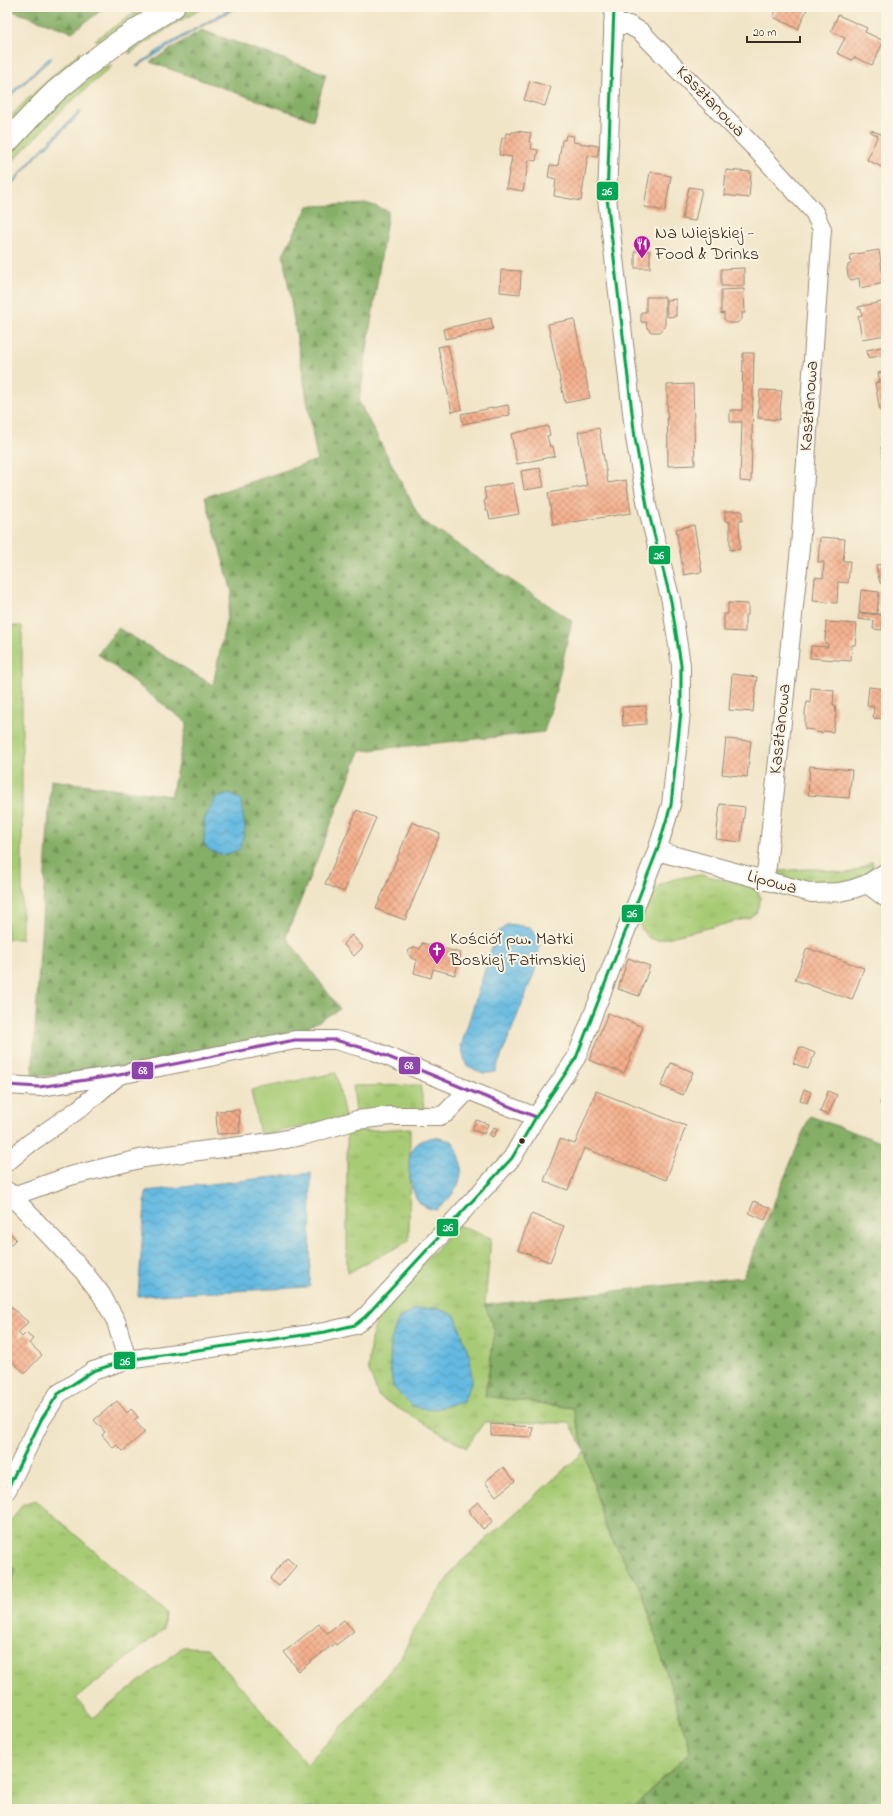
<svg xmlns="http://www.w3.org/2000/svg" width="893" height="1816" viewBox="0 0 893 1816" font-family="'Indie Flower',sans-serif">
  <defs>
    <pattern id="grass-tufts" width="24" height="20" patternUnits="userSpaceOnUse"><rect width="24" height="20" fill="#a7cb75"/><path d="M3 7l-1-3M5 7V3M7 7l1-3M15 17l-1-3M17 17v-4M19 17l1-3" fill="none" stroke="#91ae65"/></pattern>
    <pattern id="forest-firs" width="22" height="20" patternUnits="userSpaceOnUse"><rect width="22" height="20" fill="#85af66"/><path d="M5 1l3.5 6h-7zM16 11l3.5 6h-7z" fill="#6e8f53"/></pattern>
    <pattern id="water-waves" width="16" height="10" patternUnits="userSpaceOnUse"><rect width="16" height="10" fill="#64b9e1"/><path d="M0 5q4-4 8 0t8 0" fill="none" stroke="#5497b6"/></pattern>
    <pattern id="building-cross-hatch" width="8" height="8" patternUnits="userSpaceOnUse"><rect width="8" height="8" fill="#f4af8c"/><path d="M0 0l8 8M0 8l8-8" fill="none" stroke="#c78f72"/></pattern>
  </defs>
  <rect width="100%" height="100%" fill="#fcf5e5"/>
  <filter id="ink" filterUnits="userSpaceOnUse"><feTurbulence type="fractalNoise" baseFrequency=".025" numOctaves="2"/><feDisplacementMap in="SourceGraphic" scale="8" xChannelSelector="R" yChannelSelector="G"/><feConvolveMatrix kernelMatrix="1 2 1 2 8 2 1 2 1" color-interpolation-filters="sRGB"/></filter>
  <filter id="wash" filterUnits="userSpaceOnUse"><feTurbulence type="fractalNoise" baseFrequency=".012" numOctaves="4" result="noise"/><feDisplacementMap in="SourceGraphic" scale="16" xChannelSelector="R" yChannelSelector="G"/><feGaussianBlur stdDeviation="0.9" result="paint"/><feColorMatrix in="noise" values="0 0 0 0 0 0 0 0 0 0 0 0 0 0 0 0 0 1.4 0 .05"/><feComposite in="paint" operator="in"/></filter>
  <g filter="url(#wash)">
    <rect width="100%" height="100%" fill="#f1e5c8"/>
    <g fill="url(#grass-tufts)" stroke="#717a4a">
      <path d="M143,7H156L105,40H95Z"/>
      <path d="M191,7H205L173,25L129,54L131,46L170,19Z"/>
      <path d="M80,52L78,61L7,129V120C30,95 55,74 80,52Z"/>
      <path d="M106,66H112L63,109L7,167V157C36,124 68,94 102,67Z"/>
      <path d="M872,861L874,868C867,882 827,886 812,885C801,885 787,879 776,876L772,872C784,871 797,869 810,869C841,869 842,882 872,861Z"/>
      <path d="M703,875L756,887L761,898L757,912L749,918L658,940C646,940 642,930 637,920C640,913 643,904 647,898C659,879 684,876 703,875Z"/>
      <path d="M420,1085L425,1114L357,1119L353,1086Z"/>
      <path d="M410,1128L409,1241L347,1273V1132Z"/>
      <path d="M457,1225L491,1238L485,1305L495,1332L485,1396L573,1408L605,1527L643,1594L690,1751L633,1809H7V1597L16,1570L7,1567V1526L23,1504L35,1500L165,1612L164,1629L76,1698L93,1718L183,1647L207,1648L307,1764L363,1704L401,1657L418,1623L455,1567L585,1451L570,1423L484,1422L466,1448L379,1397L368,1369L371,1339L378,1316Z"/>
    </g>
    <g fill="url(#forest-firs)" stroke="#606c42">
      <path d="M7,7H106L72,32L7,9Z"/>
      <path d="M201,30L326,74L313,120L150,62Z"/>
      <path d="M369,204L388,211L359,402L421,520L572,621L553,702L544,732L360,751L286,937L340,1009L294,1035L115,1069L32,1077L51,780L171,796L187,723L98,654L118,628L213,685L232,592L205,497L317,460L283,254L308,206Z"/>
      <path d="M810,1116L886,1144V1809H633L690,1751L643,1594L605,1527L573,1408L485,1396L495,1332L485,1305L743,1277Z"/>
      <path d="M7,1567L16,1569L7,1597Z"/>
    </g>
    <g fill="#a7cb75" stroke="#717a4a">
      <rect x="7" y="626" width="15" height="313"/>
      <path d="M336,1073L345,1118L260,1135L251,1090Z"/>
    </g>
    <g fill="url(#water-waves)" stroke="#507280">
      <path d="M233,7H238L197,29L138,66H136L165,46Z"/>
      <path d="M51,56L52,58L7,99V97Z"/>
      <path d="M80,110L82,112L36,157L7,190V188L36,155Z"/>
      <path d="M230,794L241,800L245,829L240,849L224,855L209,850L204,843L205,817L216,798Z"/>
      <path d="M508,924L530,927L541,938L535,971L495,1072L483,1074L466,1065L461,1046L496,934Z"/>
      <path d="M434,1137L452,1141C470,1168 461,1192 436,1210C429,1209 423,1207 419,1202C410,1191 404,1157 415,1146C420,1140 427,1139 434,1137Z"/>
      <path d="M311,1173L310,1287L138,1296L146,1191Z"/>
      <path d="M436,1308L455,1315L470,1357L472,1381L463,1402L430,1410L412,1406L393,1387L390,1366L391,1340L399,1318L416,1309Z"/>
    </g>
    <g id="blocks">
      <g fill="url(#building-cross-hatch)">
        <path d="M778,7H808L798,29L773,17Z"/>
        <path d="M838,15L867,28L865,32L884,41L872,65L854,57L852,60L837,53L845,38L831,31Z"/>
        <path d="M530,81L551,87L545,106L524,100Z"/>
        <path d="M871,130L883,135L886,130V169L867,160L878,135L870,132Z"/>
        <path d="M516,131L531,133L529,142L532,143L531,149L538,150L536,161L529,160L523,191L506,188L512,157L499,155L502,138H505L506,133L511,134L512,132H516Z"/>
        <path d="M566,135L574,136L573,142L599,146L597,157L588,155L581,201L554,196L556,179L548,177L550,165L558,166L562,140H565Z"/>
        <path d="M726,170L751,172L749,198L724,195Z"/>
        <path d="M650,172L671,176L665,211L644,207Z"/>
        <path d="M689,187L702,189L695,221L682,219Z"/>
        <path d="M879,250L884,283L860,288L859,278L851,280L848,276L847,269L848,265L851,264L850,255Z"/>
        <rect x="635" y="251" width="15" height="17"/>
        <path d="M744,268V286H721V269Z"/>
        <path d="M501,270L521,271L520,294L500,292Z"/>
        <path d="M744,289L745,313H742V319L737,323H729L724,319V313L721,314V290Z"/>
        <path d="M646,297H665V327L660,332H651L647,328L646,322H641V312H646Z"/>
        <path d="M676,299V316L667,317L666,300Z"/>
        <path d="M886,301V335L862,339L858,316L862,315L861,309H858V307Z"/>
        <path d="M491,318L493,329L445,339L443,329Z"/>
        <path d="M574,319L590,398L565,403L548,324Z"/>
        <path d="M448,345L462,409L452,412L438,347Z"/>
        <path d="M886,346V355L868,358L867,350Z"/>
        <path d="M743,353H754L751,482L740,481L742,422H730V410H742Z"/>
        <path d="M886,372V410L880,411L875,383L880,382L878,373Z"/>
        <path d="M693,384L695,465L668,466L667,385Z"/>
        <path d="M760,390L782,391L779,420L758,418Z"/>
        <path d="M508,405L510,415L463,424L461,414Z"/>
        <path d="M548,426L550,435L547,436L550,447L553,446L555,456L517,464L511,434Z"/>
        <path d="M599,428L608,483L626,480L631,513L553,525L548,493L587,486L578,432Z"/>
        <path d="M886,436V467H885L881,447H883L882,437Z"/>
        <path d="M540,468L544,487L524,490L521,471Z"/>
        <path d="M513,483L519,514L490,519L488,511H486L484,501L486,500L484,488Z"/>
        <path d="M725,511H742V521H739L740,549L730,550V522L725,521Z"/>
        <path d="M694,525L702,572L684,575L676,529Z"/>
        <path d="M820,537L845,539L843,561H850L848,583L838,582L837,603L813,601L815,577L823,578L824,562H818Z"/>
        <path d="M886,564V582L880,583L876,565Z"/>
        <path d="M861,590L879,592L877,614L859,612Z"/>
        <path d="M728,603L748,604V615H745V632L724,631V614H728Z"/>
        <path d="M859,613L883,615L882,630L873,629L874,621L858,619Z"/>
        <path d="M826,622L857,624L855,645H852L851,661L810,658L811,646L828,647V644L825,643Z"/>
        <path d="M732,674L757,677L753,712L729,710Z"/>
        <path d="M869,687L886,689V719L873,718L874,707L867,706Z"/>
        <path d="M811,688L834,690L833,705H835L836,714L833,732L824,731L822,733L816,732L814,730L805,729V712L807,702L810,703Z"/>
        <path d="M646,706V724L623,726L622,707Z"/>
        <path d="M726,739L751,741L747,777L722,774Z"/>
        <path d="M810,766L852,770L849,798L808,795Z"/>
        <path d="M720,804L745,807L741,842L716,839Z"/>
        <path d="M357,810L376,818L344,892L325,884Z"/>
        <path d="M412,822L440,834L405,920L376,909Z"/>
        <path d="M352,935L363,947L354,956L343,944Z"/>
        <path d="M422,943L461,953L455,975L433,969L431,978L414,973L417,960L411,958L408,953L409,950L415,947L420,949Z"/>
        <path d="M807,948L864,968L852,1000L795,980Z"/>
        <path d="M628,958L650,966L639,996L618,989Z"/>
        <path d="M608,1013L643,1027L624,1073L589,1060Z"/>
        <path d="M800,1047L815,1053L808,1069L793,1063Z"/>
        <path d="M671,1063L693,1072L683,1095L661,1086Z"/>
        <path d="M804,1089L811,1092L807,1103L800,1100Z"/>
        <path d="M596,1091L686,1126L666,1180L584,1148L568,1190L544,1181L560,1139L575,1144Z"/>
        <path d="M828,1091L837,1095L828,1115L820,1112Z"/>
        <path d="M886,1091V1111L883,1109L880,1103Z"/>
        <path d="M239,1110L240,1133L217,1134L216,1111Z"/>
        <path d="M886,1118V1128L883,1127Z"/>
        <path d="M476,1120L488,1124L484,1134L472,1130Z"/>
        <path d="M494,1127L498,1129L493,1137L489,1135Z"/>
        <path d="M754,1201L770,1208L765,1220L749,1213Z"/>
        <path d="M531,1214L564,1226L550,1262L518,1250Z"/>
        <path d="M7,1230L16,1239L7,1248Z"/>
        <path d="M10,1306L28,1322L18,1333L22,1337L26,1333L33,1339L29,1343L42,1355L25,1373L7,1357V1308Z"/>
        <path d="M117,1401L127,1413L131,1409L138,1417L134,1420L145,1432L123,1451L117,1445L113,1448L102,1435L105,1432L94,1420Z"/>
        <path d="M491,1424L533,1427L532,1437L491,1435Z"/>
        <path d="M503,1467L515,1481L496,1496L485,1482Z"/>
        <path d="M478,1502L493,1521L483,1529L468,1510Z"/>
        <path d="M287,1558L296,1566L279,1586L270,1579Z"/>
        <path d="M344,1620L354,1631L336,1645L335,1643L299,1671L284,1652L319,1624L327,1633Z"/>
      </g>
    </g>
  </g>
  <g filter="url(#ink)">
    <use href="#blocks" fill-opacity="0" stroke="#968873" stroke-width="1"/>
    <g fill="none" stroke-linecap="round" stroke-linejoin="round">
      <g stroke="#968873" stroke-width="20">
        <g id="street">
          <path d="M613,25H629L641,32L754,147L814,212L822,229L800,548L767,866L763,881"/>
          <path d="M657,851L812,893L839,892L853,889L867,884L886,872"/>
          <path d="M867,884L886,898"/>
          <path d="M7,1085L39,1087L119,1075L295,1040H335L374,1051L468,1090L536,1117"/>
          <path d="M7,1162L30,1143L79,1109L118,1076"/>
          <path d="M7,1191L83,1271L101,1294L116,1321L127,1360"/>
          <path d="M13,1196L70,1176L144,1158L271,1142L302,1136L357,1120L391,1116H440L446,1113L468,1090"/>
          <path d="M7,1490L41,1420L58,1394L93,1371L127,1360L325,1332L355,1325L365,1317L512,1158L536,1117L576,1058L657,851L671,805L681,712V665L671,601L647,506L635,438L607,198L614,7"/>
        </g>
      </g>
      <g stroke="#968873" stroke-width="24">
        <path id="secondary" d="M7,142C23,125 39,107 56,91C92,60 132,31 173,7"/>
      </g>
      <use href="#street" stroke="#fff" stroke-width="18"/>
      <use href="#secondary" stroke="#fff" stroke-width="22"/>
      <g stroke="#fcf5e5" stroke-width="6">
        <path id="bus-1" d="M7,1085L39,1087L119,1075L295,1040H335L374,1051L468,1090L536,1117"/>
      </g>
      <g stroke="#fcf5e5" stroke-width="6">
        <path id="bus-2" d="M7,1490L41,1420L58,1394L93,1371L127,1360L325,1332L355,1325L365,1317L512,1158L536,1117L576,1058L657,851L671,805L681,712V665L671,601L647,506L635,438L607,198L614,7"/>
      </g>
      <use href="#bus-1" stroke="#8e44ad" stroke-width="3"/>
      <use href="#bus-2" stroke="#00a651" stroke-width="3"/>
    </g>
  </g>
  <defs>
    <g id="restaurant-pin" transform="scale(0.9)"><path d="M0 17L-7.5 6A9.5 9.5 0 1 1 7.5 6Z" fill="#b5179e" stroke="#fcf5e5"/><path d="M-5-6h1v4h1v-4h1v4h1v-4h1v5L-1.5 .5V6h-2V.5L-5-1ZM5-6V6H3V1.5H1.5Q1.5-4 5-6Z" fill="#fff"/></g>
    <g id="church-pin" transform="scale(0.9)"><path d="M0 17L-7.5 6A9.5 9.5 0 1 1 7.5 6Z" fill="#b5179e" stroke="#fcf5e5"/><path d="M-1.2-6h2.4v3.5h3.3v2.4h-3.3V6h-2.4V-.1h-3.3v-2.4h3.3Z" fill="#fff"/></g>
  </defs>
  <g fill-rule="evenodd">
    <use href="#restaurant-pin" x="642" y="244"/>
    <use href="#church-pin" x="437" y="950"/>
  </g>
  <circle fill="#3b2a1e" stroke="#fcf5e5" stroke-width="1.5" cx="522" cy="1141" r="3.5"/>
  <g text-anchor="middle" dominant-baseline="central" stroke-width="4" stroke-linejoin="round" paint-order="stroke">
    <g font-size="18" fill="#3b2a1e" stroke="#fcf5e5">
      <text transform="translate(710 102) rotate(46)">Kasztanowa</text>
      <text transform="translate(810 406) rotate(-86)">Kasztanowa</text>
      <text transform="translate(781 729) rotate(-84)">Kasztanowa</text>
      <text transform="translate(772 883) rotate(15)">Lipowa</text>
    </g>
    <g font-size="18" fill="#3b2a1e" stroke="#fcf5e5" text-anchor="start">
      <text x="655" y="234">Na Wiejskiej -<tspan x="655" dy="21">Food &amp; Drinks</tspan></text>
      <text x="450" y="940">Kościół pw. Matki<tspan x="450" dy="21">Boskiej Fatimskiej</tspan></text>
    </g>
  </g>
  <g stroke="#fcf5e5" stroke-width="1.5">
    <rect x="596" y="181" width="23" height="20" rx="4" fill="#00a651"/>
    <rect x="648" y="545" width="23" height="20" rx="4" fill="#00a651"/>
    <rect x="621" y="904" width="23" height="19" rx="4" fill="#00a651"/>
    <rect x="398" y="1056" width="23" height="19" rx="4" fill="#8e44ad"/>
    <rect x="131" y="1061" width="23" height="19" rx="4" fill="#8e44ad"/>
    <rect x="436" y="1218" width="23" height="19" rx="4" fill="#00a651"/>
    <rect x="113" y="1351" width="23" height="19" rx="4" fill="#00a651"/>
  </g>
  <g font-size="11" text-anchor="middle" font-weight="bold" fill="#fff">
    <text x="607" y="195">26</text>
    <text x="659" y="559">26</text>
    <text x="632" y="917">26</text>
    <text x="409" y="1069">68</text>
    <text x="143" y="1074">68</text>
    <text x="448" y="1231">26</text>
    <text x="125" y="1365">26</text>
  </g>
  <rect width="893" height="1816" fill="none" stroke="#fcf5e5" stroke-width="24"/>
  <path d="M747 36v6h53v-6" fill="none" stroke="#3b2a1e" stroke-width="2"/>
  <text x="753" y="36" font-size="12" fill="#3b2a1e" stroke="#fcf5e5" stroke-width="3" paint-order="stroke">20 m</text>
</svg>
